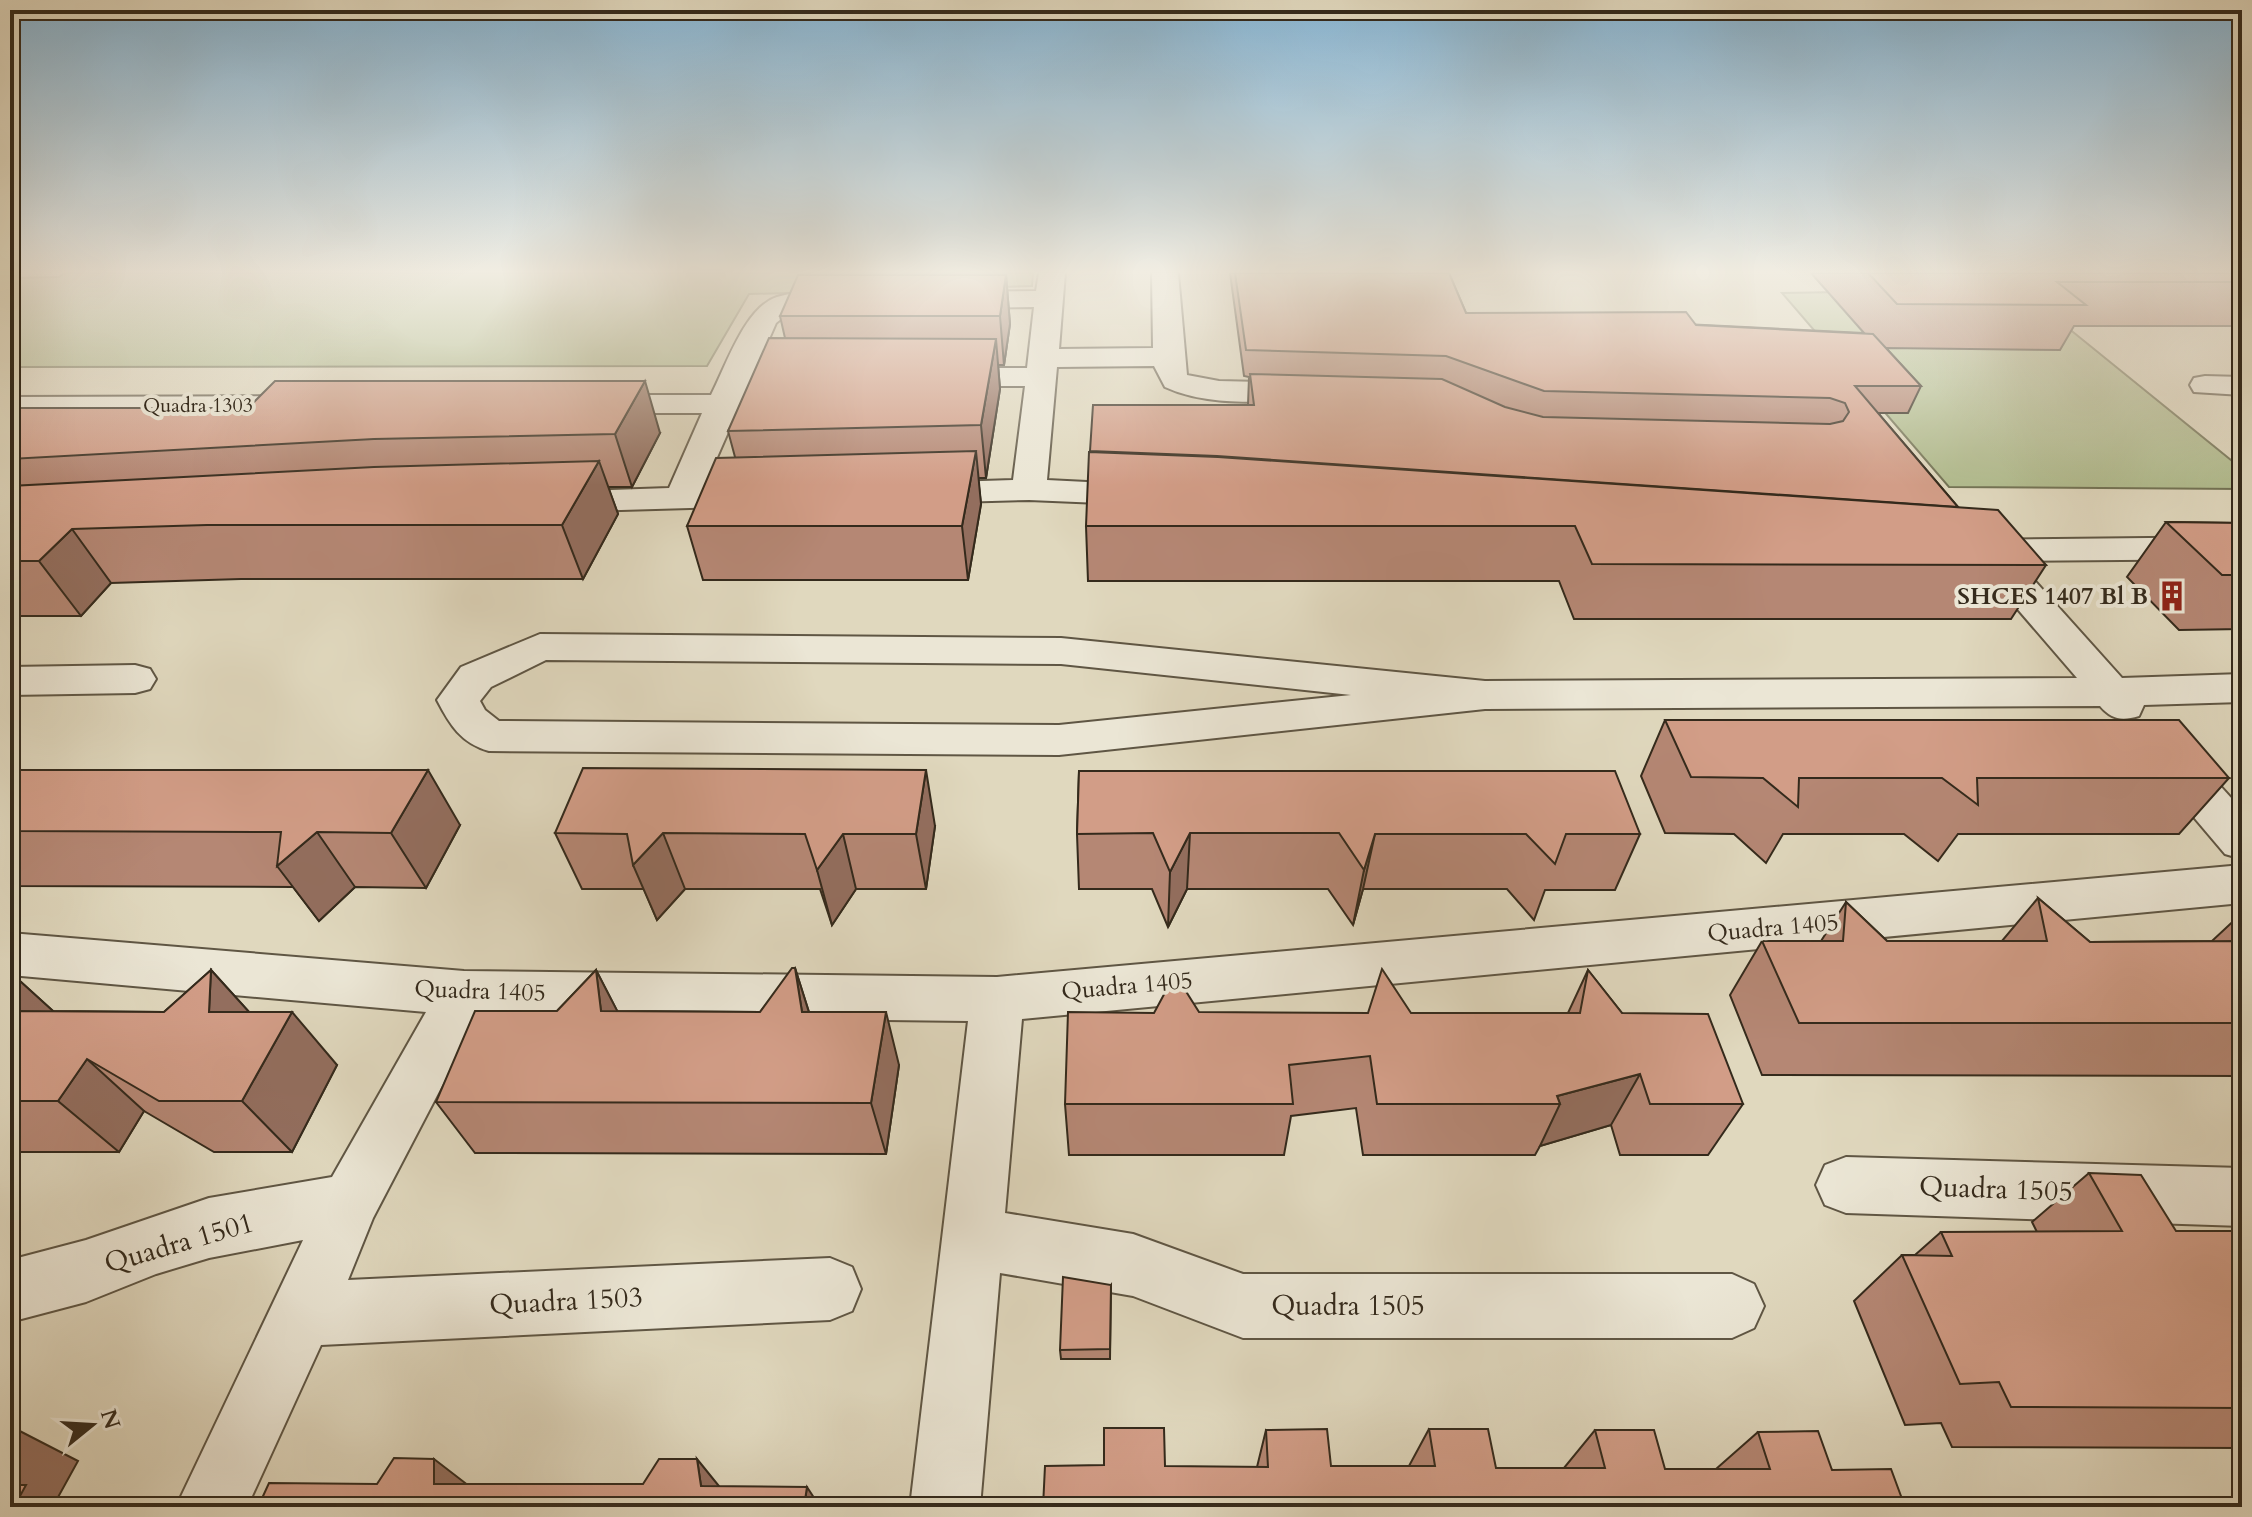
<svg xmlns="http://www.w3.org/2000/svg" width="2252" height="1517" viewBox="0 0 2252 1517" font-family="Cardo,serif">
  <rect width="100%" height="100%" fill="#e0d8be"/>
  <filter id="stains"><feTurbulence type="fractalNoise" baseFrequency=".0025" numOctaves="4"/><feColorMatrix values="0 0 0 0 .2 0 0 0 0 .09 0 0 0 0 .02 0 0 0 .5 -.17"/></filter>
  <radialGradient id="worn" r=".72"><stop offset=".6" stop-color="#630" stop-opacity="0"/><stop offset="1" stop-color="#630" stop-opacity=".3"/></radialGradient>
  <g fill="#b3be91" stroke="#747456" stroke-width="2">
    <path d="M65,273H1033L1032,286L749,294L707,366L10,367V278L59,277Z"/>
    <path d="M2020,289L2242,469V489L1949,487L1782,293Z"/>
  </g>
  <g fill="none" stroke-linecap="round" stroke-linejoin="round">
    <g stroke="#5f5644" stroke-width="4">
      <g id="minor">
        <path d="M1039,273H1065L1059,349L1153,348L1152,273H1178L1187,375L1219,381L1308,383L1319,385L1323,392L1319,399L1308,401C1262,401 1208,407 1165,387L1154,366L1057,367L1047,480L1147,485L1159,488L1164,495L1159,502L1147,505L1029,500L920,503L908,500L903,493L908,486L920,483L1013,480L1025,386H939L928,383L924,377L928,371L939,368H1027L1034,307L948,308L938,306L934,300L938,294L948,292L1036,291Z"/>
        <path d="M847,292L857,294L861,300L857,306L791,311L776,323L704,487L759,486L771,489L776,496L771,503L759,506L552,512L540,509L535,502L540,495L552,492L669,488L702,413H593L582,411L577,404L582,397L593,395H711C726,366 745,307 777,297C798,290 825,293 847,292Z"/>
        <path d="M2205,376L2242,377V395L2194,392L2190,385L2194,378Z"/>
        <path d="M312,396L323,398L328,405L323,412L312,414L10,415V397Z"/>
        <path d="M2242,537V559L2017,561L2122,678L2242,674V702L2144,705L2139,716C2122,721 2112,720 2100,706L1485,709L1059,755L489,751C461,743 450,725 437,700L461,667L540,634L1061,638L1485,681L2077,678L1977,562L1960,559L1955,551L1960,543L1973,540ZM546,660L1061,664L1351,695L1059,725L499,721L485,710L480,701L491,687Z"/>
        <path d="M135,665L150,669L156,679L150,689L135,693L10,695V667Z"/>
        <path d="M2169,742L2185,747L2242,810V859L2225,854L2153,769L2147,758L2153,747Z"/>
        <path d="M2242,865V903L1022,1019L1005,1213L1133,1234L1243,1274H1732L1754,1284L1764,1306L1754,1328L1732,1338H1243L1133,1296L1000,1273L980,1507H910L968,1021L479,1015L373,1218L348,1280L830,1258L852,1267L861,1289L852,1311L830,1320L321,1345L247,1507H176L303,1240L209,1258L156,1274L86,1302L10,1322V1260L86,1240L209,1198L332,1177L426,1012L10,975V933L464,971L997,977Z"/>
        <path d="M1846,1157L2242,1168V1226L1846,1213L1825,1205L1816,1185L1825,1165Z"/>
      </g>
    </g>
    <use href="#minor" fill="#ebe6d5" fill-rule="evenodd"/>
  </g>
  <g fill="#b58774" stroke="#342a1c" stroke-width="2">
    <path d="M1230,273H1449L1466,313L1864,333L1811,273H2242V326H2074L2060,350L1886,348L1921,386L1908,413H1878L1958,507L2046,565L2011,619H1574L1559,581H1088L1086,526L1248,405L1249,377L1244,376Z"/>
    <path d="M1006,275L1010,324L1004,365H998L1000,389L986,478H978L981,504L968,580H703L687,526L735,457L728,431L785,338L780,316Z"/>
    <path d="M10,408L660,433L632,487H608L618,514L583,579H241L111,583L81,616H10Z"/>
    <path d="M2166,522L2242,523V629L2179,630L2127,577Z"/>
    <path d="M1665,720L2229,778L2179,834H1958L1938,861L1904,834H1783L1766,863L1734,834L1665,833L1641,776Z"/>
    <path d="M10,770L460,825L426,888L355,887L319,921L293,887L10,886Z"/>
    <path d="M1079,771L1640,834L1615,890H1545L1534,920L1507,889H1363L1353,925L1328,889H1187L1168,927L1152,889H1079L1077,834Z"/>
    <path d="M935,826L926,889H856L832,925L820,889H685L657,920L644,889H582L555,833Z"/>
    <path d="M2038,898L2090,942L2212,941L2242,913V1076L1762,1075L1730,995L1762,941H1821L1846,902L1887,941H2002Z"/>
    <path d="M795,968L809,1012L899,1065L886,1154L475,1153L436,1102L557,1011L596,970L617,1011L760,1012Z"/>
    <path d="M211,970L249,1012L337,1065L292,1152H214L144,1111L119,1152H10V972L53,1011L164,1012Z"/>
    <path d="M1588,970L1622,1013L1743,1104L1708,1155H1620L1611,1125L1540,1146L1535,1155H1363L1356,1108L1291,1116L1284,1155H1069L1065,1104L1154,1013H1568Z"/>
    <path d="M2089,1173L2176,1231H2242V1448L1952,1447L1941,1423L1905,1425L1854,1301L1902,1255H1915L1941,1232H2037L2032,1222Z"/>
    <path d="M1111,1285L1110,1359H1061L1060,1350Z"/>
    <path d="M1429,1429L1496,1468H1564L1595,1430L1665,1469H1716L1758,1432L1905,1507L1257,1467L1266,1430L1331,1466H1409Z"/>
  </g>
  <g fill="#936e5e" stroke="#342a1c" stroke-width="2">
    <path d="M1006,275L1010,324L1004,365L1000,316Z"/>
    <path d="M996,339L1000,389L986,478L981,425Z"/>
    <path d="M645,381L660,433L632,487L615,434Z"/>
    <path d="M976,451L981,504L968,580L962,526Z"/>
    <path d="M599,461L618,514L583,579L562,525Z"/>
    <path d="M72,529L111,583L81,616L39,561Z"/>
    <path d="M428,770L460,825L426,888L391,833Z"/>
    <path d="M926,770L935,826L926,889L916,834Z"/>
    <path d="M317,832L355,887L319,921L277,866Z"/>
    <path d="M663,833L685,889L657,920L633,865Z"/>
    <path d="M1190,833L1187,889L1168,927L1170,872Z"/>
    <path d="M843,834L856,889L832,925L817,870Z"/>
    <path d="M1375,834L1363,889L1353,925L1364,870Z"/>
    <path d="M795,968L812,1022L802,1012Z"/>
    <path d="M211,970L259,1023L209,1012Z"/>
    <path d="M596,970L624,1024L601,1011Z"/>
    <path d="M10,972L64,1021L10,1023Z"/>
    <path d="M292,1012L337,1065L292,1152L242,1101Z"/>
    <path d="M886,1012L899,1065L886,1154L871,1103Z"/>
    <path d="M87,1059L144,1111L119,1152L58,1101Z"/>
    <path d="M1640,1074L1611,1125L1540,1146L1560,1104L1557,1096Z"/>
    <path d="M10,1426L78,1461L57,1499L74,1507H14L10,1505Z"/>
    <path d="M434,1459L482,1496L434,1484Z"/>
    <path d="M697,1459L727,1496L701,1486Z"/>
    <path d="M807,1487L820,1507H804Z"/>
  </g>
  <g fill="#d29d87" stroke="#342a1c" stroke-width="2">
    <path d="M1235,273H1449L1466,313L1686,312L1696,325L1873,334L1921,386H1855L1958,507L1217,456L1090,451L1093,405H1254L1250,374L1442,379L1505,407L1543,417L1830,424L1843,421L1849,412L1845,403L1830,398L1544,391L1446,356L1246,350Z"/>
    <path d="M1868,273H2242V282H2057L2086,305L1897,304Z"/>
    <path d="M798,275H1006L1000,316H780Z"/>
    <path d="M769,338L996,339L981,425L728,431Z"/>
    <path d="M275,381H645L615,434L374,439L10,459V408H248Z"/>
    <path d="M976,451L962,526H687L716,458Z"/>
    <path d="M1089,452L1218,457L1998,510L2046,565L1592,564L1575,526H1086Z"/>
    <path d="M599,461L562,525H207L72,529L39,561H10V486L374,467Z"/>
    <path d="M2166,522L2242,523V575H2222Z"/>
    <path d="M1665,720H2179L2229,778H1977L1978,805L1942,778H1799L1798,807L1763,778L1691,777Z"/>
    <path d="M583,768L926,770L916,834H843L817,870L805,834L663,833L633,865L627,834L555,833Z"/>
    <path d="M10,770H428L391,833L317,832L277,866L281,832L10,831Z"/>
    <path d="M1079,771H1615L1640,834H1566L1555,864L1526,834H1375L1364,870L1339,833H1190L1170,872L1153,833L1077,834Z"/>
    <path d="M2038,898L2090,942L2242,941V1023H1799L1762,941H1843L1846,902L1887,941H2047Z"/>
    <path d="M792,968H795L802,1012H886L871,1103L436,1102L475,1011H557L596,970L601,1011L760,1012Z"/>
    <path d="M1382,969L1411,1013H1580L1588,970L1622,1013L1708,1014L1743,1104H1650L1640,1074L1557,1096L1560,1104H1377L1370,1056L1289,1065L1293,1104H1065L1068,1012L1154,1013L1175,974L1199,1012L1368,1013Z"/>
    <path d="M211,970L209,1012H292L242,1101H159L87,1059L58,1101H10V1011L164,1012Z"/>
    <path d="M2089,1173L2141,1175L2176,1231H2242V1408L2011,1407L1999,1382L1960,1384L1902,1255L1952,1256L1941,1232L2122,1231Z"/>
    <path d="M1063,1277L1111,1285L1110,1349L1060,1350Z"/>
    <path d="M1104,1428H1164L1165,1466L1268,1467L1266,1430L1327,1429L1331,1466H1435L1429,1429H1488L1496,1468H1605L1595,1430H1654L1665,1469H1770L1758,1432L1818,1431L1832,1470L1891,1469L1905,1507H1043L1045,1466L1104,1465Z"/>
    <path d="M394,1458L434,1459V1484H643L659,1459H697L701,1486L807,1487L804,1507H258L269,1483L377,1484Z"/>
    <path d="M10,1485H26L14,1507H10Z"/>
  </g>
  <linearGradient id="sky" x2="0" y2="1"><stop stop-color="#87b6d5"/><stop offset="0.56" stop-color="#f1ede2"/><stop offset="1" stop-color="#f1ede2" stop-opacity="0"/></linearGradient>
  <rect width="2252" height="485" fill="url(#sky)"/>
  <defs>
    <g id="building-bare" transform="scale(2.4)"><path d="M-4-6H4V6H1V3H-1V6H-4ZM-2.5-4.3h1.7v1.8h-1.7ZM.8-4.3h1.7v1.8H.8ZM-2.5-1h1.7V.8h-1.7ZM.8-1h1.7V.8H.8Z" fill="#8f2418" stroke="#ebe6d5" stroke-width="2.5" paint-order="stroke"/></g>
  </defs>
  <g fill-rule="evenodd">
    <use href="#building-bare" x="2172" y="596"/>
  </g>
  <g text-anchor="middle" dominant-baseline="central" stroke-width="8" stroke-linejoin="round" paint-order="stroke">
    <g font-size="20" fill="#342a1c" stroke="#ebe6d5">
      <text x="198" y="405">Quadra 1303</text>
    </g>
    <g font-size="24" font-weight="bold" fill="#342a1c" stroke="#ebe6d5" text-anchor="end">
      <text x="2148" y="596">SHCES 1407 Bl B</text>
    </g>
    <g font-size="24" fill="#342a1c" stroke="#ebe6d5">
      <text transform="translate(1773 928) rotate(-5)">Quadra 1405</text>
      <text transform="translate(1127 986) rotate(-5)">Quadra 1405</text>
      <text transform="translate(480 991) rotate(2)">Quadra 1405</text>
    </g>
    <g font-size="28" fill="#342a1c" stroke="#ebe6d5">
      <text transform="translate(1996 1189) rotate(2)">Quadra 1505</text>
      <text transform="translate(179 1243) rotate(-16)">Quadra 1501</text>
      <text transform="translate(566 1301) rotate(-3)">Quadra 1503</text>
      <text x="1348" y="1306">Quadra 1505</text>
    </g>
  </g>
  <rect width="2252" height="1517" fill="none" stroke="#e0d8be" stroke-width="40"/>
  <rect x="12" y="12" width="2228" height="1493" fill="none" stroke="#342a1c" stroke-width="4"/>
  <rect x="20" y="20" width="2212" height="1477" fill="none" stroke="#342a1c" stroke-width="2"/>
  <g transform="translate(92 1425) rotate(72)" stroke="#ebe6d5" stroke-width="6" paint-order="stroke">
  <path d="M0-6L14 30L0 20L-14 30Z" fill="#342a1c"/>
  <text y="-12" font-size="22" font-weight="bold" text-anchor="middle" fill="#342a1c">N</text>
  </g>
  <rect width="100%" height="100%" filter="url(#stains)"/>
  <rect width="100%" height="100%" fill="url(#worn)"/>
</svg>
